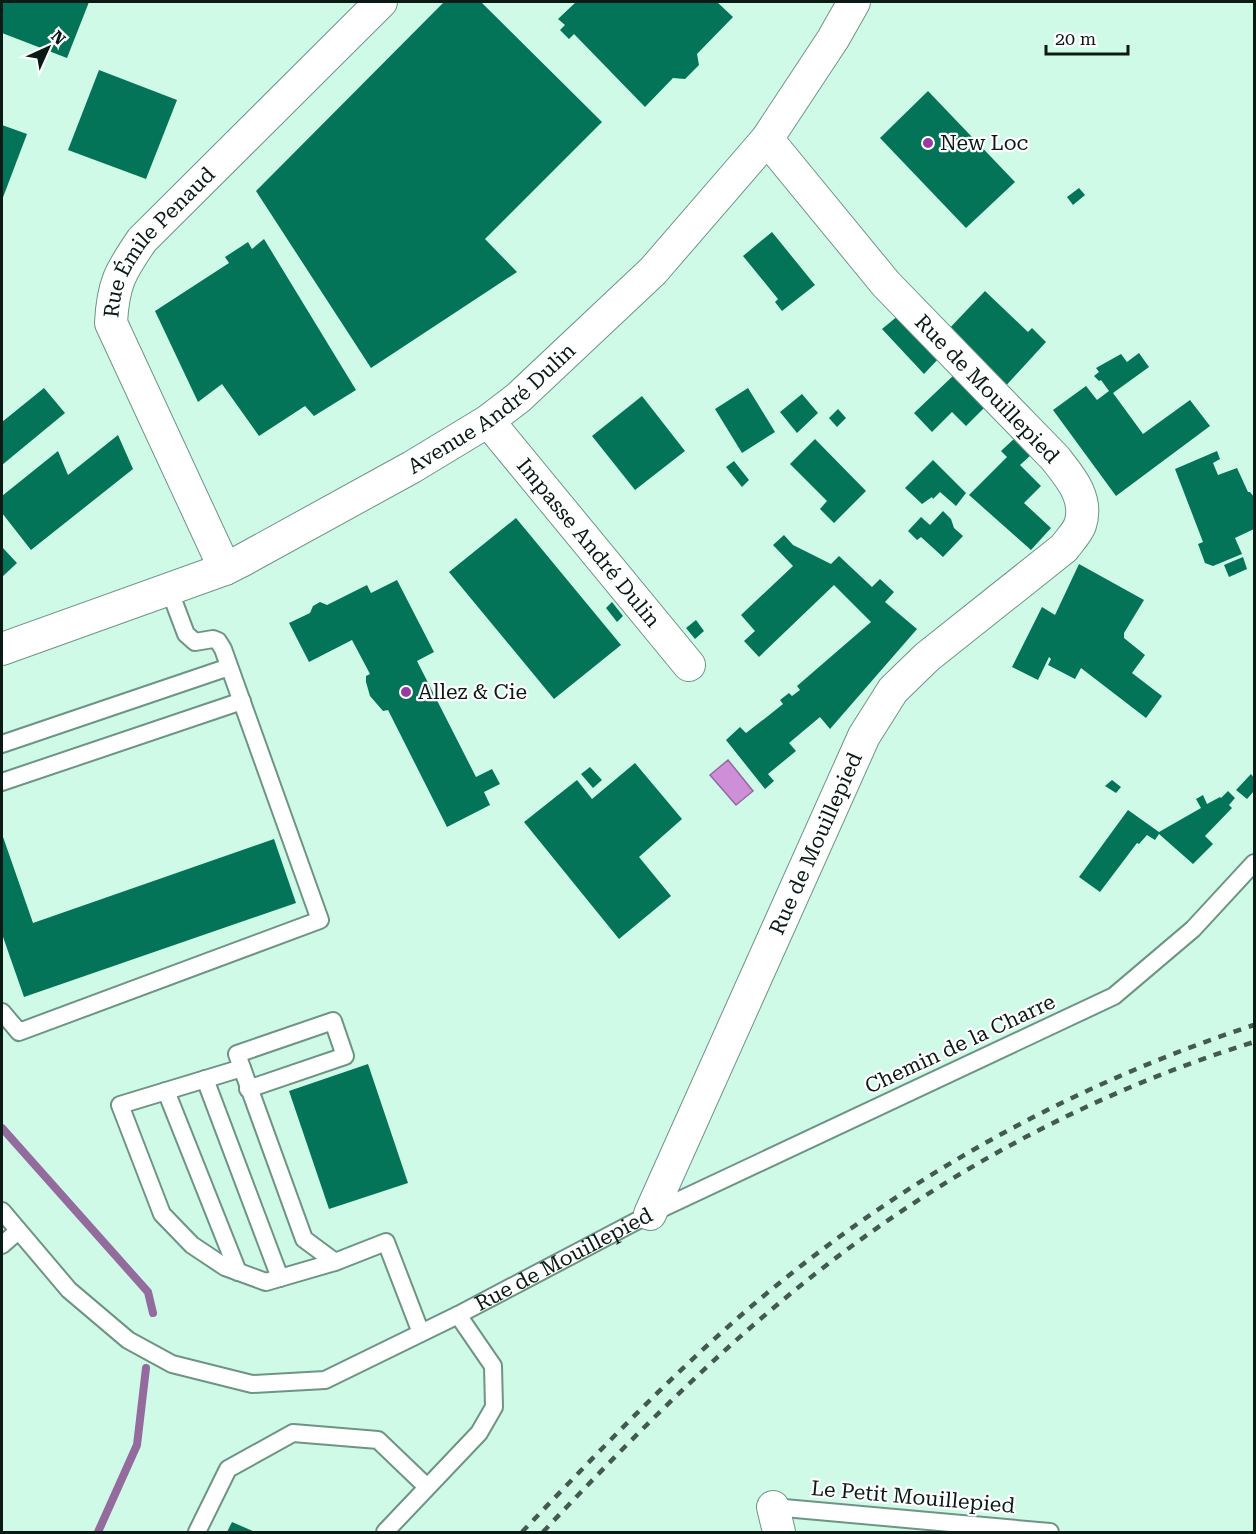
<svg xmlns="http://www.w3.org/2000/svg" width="1256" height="1534" viewBox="0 0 1256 1534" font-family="'Roboto Serif',serif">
  <rect width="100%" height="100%" fill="#d0fae8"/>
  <path fill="#cf8ed8" stroke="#946b9d" stroke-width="1.5" d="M728,760L753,791L736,805L710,775Z"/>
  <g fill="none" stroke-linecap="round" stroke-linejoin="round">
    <g stroke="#946b9d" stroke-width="8">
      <path d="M2,1128L148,1292L153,1313"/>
      <path d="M98,1532L137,1445L146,1368"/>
    </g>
  </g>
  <g fill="#037457">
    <path d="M2,2H89L67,58L2,33Z"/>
    <path d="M444,2H481L602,122L485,239L517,272L371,368L256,191Z"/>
    <path d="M576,2H717L733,17L697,54L699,65L685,79L673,78L645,107L574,34L569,39L560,30L565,25L558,19Z"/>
    <path d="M99,70L177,100L146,179L68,150Z"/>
    <path d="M928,91L1015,182L966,228L880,138Z"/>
    <path d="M2,125L27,134L2,200Z"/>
    <path d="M1079,188L1085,195L1073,205L1067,197Z"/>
    <path d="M772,232L815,285L782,311L775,302L778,299L743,256Z"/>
    <path d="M264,239L356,390L314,416L305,406L259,436L222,384L198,402L155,311L229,263L225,257L248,242L252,249Z"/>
    <path d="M985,291L1028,332L1032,328L1046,342L1002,390L945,333Z"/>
    <path d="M899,315L940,357L924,374L882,329Z"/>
    <path d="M1139,353L1149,367L1113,393L1143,434L1190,400L1210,426L1116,496L1053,410L1086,386L1097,400L1109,391L1101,380L1099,381L1094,376L1099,372L1096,368L1121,354L1127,362Z"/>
    <path d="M955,374L987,405L966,426L952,412L932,432L914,413Z"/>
    <path d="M44,388L65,413L2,465V422Z"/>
    <path d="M748,388L775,432L742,453L715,409Z"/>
    <path d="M802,394L818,413L797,433L780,412Z"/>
    <path d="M642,396L685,451L635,490L592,436Z"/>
    <path d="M838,409L846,418L837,427L829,418Z"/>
    <path d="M118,435L133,469L31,550L2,513V496L58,451L68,475Z"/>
    <path d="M1016,437L1032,454L1020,465L1041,486L1024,503L1051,528L1031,550L969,495L1007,457L1001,451Z"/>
    <path d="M815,439L866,491L834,523L820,509L827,501L790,464Z"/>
    <path d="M1217,451L1220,459L1213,463L1218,475L1237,468L1248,492H1250L1254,497V529L1235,538L1242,554L1213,566L1205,563L1198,544L1203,542L1175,469Z"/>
    <path d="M933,460L966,493L956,506L940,492L933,499L932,497L922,504L905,488Z"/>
    <path d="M734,461L749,480L742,487L726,467Z"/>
    <path d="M943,511L951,519L954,528L963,536L943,557L921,537L917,540L908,531L921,517L930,525Z"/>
    <path d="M516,518L621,645L554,699L449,572Z"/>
    <path d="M784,535L793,545L831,564L839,556L872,587L880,579L894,592L885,602L917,629L830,729L820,717L789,743L796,751L768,774L774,781L765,789L726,740L740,727L746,733L768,716L783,704L780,700L789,693L792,696L800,690L797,686L871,622L834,585L759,657L744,641L755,631L741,615L793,566L773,545Z"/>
    <path d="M2,547L17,563L2,577Z"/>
    <path d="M1243,557L1247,569L1229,577L1224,565Z"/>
    <path d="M1079,564L1144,600L1124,633V638L1145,655L1132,673L1162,696L1146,718L1081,668L1075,679L1048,665L1051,659L1049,657L1038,680L1012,667L1042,607L1055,615Z"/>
    <path d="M397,580L434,652L417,661L476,777L492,769L500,784L484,792L490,805L447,827L388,710L383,711L370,696L366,682V676L370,674L352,640L309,662L289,623L310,613L313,606L320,602L327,605L367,585L371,593Z"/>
    <path d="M612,602L623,616L617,622L606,608Z"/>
    <path d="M696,620L704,631L695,639L686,628Z"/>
    <path d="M635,763L682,819L639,857L671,896L619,939L524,822L577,780L592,799Z"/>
    <path d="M590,767L602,780L593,788L581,774Z"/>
    <path d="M1251,774L1254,778V791L1247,799L1236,790Z"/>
    <path d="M1112,780L1121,787L1116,793L1105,786Z"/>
    <path d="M1228,791L1235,798L1229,805L1232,808L1205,836L1213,844L1193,864L1159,834L1155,840L1147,835L1139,844L1137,843L1100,892L1079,877L1128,810L1159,832L1201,808L1196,799L1203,795L1207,804L1220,797L1221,798Z"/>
    <path d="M2,834L33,923L274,839L296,903L24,997L2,934Z"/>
    <path d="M368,1064L408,1183L329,1209L289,1091Z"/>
    <path d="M232,1522L255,1532H227Z"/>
  </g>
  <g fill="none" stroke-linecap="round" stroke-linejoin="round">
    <g stroke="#6e9484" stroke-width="20">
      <g id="lane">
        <path d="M2,744L229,667"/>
        <path d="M2,782L242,701"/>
        <path d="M2,1012L19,1032L320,920L223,649L218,641L213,639L195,642L186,634L169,589"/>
        <path d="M242,1068L237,1054L333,1021L345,1056L248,1089"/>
        <path d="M205,1079L280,1278"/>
        <path d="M166,1091L238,1272"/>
        <path id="s1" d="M2,1211L69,1290L128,1340L172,1364L252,1384L325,1380L458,1315L650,1214L1114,996L1193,929L1254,863"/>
        <path d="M2,1245L18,1231"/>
        <path d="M335,1262L304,1239L242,1068L120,1105L162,1214L192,1245L225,1267L266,1282L335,1262L386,1242L421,1333"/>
        <path d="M773,1507L1050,1532"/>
        <path d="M197,1532L228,1469L293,1433L378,1440L427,1487"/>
        <path d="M385,1532L479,1433L494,1407L493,1366L458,1315"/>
      </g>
    </g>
    <g stroke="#6e9484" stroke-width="34">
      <g id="street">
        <path id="s2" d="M488,421L689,665"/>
        <path id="s3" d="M225,569L111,323C113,284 120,272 142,240L381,2"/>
        <path id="s4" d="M2,649L225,569L241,561L412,467L488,421L518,398L653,271L767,139L833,39L854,2"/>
        <path id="s5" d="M650,1214L864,736L893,690L927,657L1064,548C1069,541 1077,533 1080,525C1089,498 1070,477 1055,458L886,284L767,139"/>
        <path d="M773,1507L779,1532"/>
      </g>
    </g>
    <use href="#lane" stroke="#fff" stroke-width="16"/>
    <use href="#street" stroke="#fff" stroke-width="32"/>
    <g stroke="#435a51" stroke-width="4.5" stroke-dasharray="8 8" stroke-linecap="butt">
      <path d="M522,1532C609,1441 697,1347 797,1269C934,1161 1089,1079 1254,1025"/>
      <path d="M543,1532C625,1445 711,1357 805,1282C937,1176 1092,1092 1254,1042"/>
    </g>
  </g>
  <g fill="#973aa3" stroke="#fff" stroke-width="2">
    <circle cx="928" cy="143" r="6"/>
    <circle cx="406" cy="692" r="6"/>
  </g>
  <g text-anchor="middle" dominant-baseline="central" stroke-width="4.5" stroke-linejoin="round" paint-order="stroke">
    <g font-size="21" fill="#0a1a14" stroke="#fff" text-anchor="start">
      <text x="940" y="143">New Loc</text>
      <text x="418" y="692">Allez &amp; Cie</text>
    </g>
    <g font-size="21" fill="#0a1a14" stroke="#fff">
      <text stroke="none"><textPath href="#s3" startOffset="368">Rue Émile Penaud</textPath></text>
      <text transform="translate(987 389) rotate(46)">Rue de Mouillepied</text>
      <text stroke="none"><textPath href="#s4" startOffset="549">Avenue André Dulin</textPath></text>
      <text stroke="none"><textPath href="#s2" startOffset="158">Impasse André Dulin</textPath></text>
      <text stroke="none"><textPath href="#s5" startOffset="406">Rue de Mouillepied</textPath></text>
      <text transform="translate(960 1044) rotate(-25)">Chemin de la Charre</text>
      <text stroke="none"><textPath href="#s1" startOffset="654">Rue de Mouillepied</textPath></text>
      <text transform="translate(913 1497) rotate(5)">Le Petit Mouillepied</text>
    </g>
  </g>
  <rect width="1256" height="1534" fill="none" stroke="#0a1a14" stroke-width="6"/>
  <g transform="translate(48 48) rotate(45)" stroke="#ffffff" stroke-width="4.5" paint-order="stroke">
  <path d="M0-4.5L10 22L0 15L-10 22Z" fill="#0a1a14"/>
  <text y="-9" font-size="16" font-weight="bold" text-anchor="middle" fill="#0a1a14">N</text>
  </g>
  <path d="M1046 45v9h82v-9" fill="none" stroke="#0a1a14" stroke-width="3"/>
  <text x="1055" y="45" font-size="18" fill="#0a1a14" stroke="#ffffff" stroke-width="4.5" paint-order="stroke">20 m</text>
</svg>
